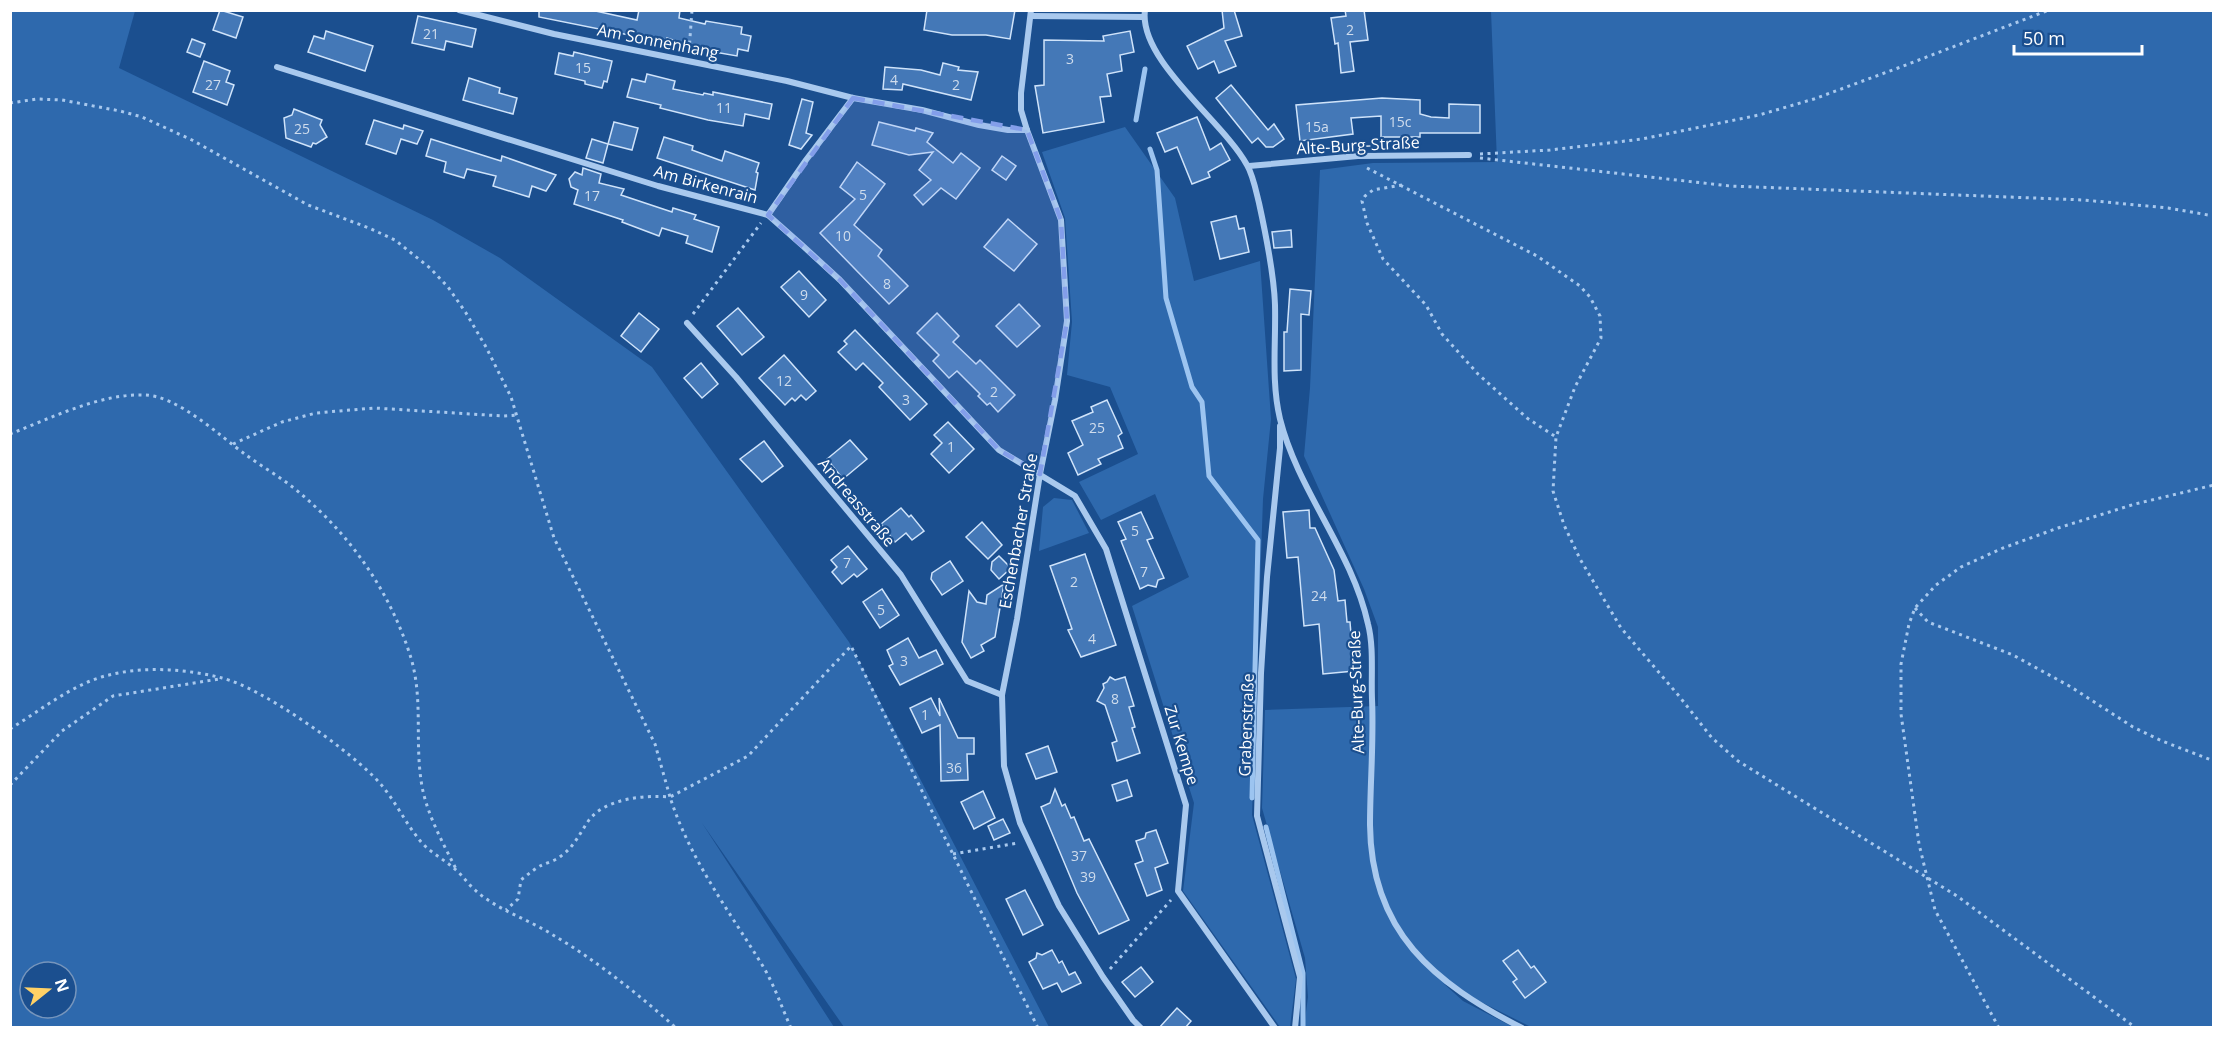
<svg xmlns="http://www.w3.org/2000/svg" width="2224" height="1038" viewBox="0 0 2224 1038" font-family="'Open Sans',sans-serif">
  <rect width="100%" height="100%" fill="#1b4f8f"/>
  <g fill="#2e69ad" fill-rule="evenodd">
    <path d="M10,11H135L119,68L433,220L500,258L652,367L849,642L1049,1027H844L702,823L834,1027H11ZM30,972H66V1008H30Z"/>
    <path d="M1491,11H2213V1027H1531L1443,983L1463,1001L1513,1027H1304L1308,997L1305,958L1262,808L1265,710L1378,706V627L1364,589L1304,456L1310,388L1320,170L1373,163L1497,162Z"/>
    <path d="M1125,127L1175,198L1194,281L1260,261L1271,419L1263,499L1252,815L1296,979L1290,1027H1280L1183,891L1194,803L1132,606L1189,577L1155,494L1101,520L1079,482L1138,454L1110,387L1067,375L1072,322L1065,218L1042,152Z"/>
    <path d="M1054,498L1072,500L1089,533L1039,551L1043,507Z"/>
  </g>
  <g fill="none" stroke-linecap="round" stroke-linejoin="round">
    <g stroke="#9cc4f0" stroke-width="5">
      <path d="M1136,120L1145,69"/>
      <path d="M1150,149L1157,170L1166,298L1192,387L1202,402L1209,476L1258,540L1252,798"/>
      <path d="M1266,827L1303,973V1028"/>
    </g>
  </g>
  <g fill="#4478b7" stroke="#cfe3fa" stroke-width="1.5">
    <path d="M220,10L243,17L236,38L213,30Z"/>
    <path d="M539,10H591L637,20L639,10H680L679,18L705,24L706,21L742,27L741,34L751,36L748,51L738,49L737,56L703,50L667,38V42L639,37L539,17Z"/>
    <path d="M927,10H1015L1010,39L986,35H952L924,30Z"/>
    <path d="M1222,10H1234L1242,36L1225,41L1236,66L1219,73L1214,61L1198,69L1187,46L1224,28Z"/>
    <path d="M1345,10H1364L1368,40L1350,42L1354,71L1341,73L1338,43L1335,44L1331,18L1346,16Z"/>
    <path d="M418,16L476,29L472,47L446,41L444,50L412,43Z"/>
    <path d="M326,31L373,46L365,71L308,52L314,36L324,39Z"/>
    <path d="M1130,31L1134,52L1120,55L1122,71L1107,74L1111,96L1100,97L1104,122L1043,133L1035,86L1044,85V40L1104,41L1103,36Z"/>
    <path d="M192,39L205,44L200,57L187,52Z"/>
    <path d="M574,52L612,61L607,82L604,81L602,88L585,84V81L555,74L559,53L573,56Z"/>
    <path d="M204,61L230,71L226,82L234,85L227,105L193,92Z"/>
    <path d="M943,63L959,67L958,70L978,72L971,100L903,84L902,90L883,89L885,67L921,70L940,75Z"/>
    <path d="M647,74L675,81L673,89L703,95L704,93L713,95V92L772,104L769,119L745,114L743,126L708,120L660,108L661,105L627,97L632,79L645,82Z"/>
    <path d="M469,78L500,88L499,93L517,98L513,114L463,100Z"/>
    <path d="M1231,85L1268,130L1274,124L1284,139L1273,147H1266L1258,138L1252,143L1216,98Z"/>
    <path d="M1382,98L1420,100V114L1431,117L1449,118V104L1480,105V133H1420V137H1381V116L1351,118L1353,134L1300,141L1296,105Z"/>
    <path d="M802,99L813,102L806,133L812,135L801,149L789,145Z"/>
    <path d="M294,109L322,120L320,125L327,137L316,144L313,143L311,147L286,138L284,118L292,115Z"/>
    <path d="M1197,117L1210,150L1221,143L1230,160L1208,172L1210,177L1192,184L1177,147L1165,152L1157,133Z"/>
    <path d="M374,120L403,129L404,125L423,131L417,144L401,139L396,154L366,144Z"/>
    <path d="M614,122L638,128L632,150L608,144Z"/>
    <path d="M879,122L915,131L916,128L933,133L927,142L953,163L961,153L980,168L956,199L941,188L923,205L914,195L931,180L919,170L933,152L909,155L872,145Z"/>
    <path d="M664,137L693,146L692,150L722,161L725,151L759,163L756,172L758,173L755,190L657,158Z"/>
    <path d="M431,139L501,161L502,156L556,175L546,191L532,186L529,197L493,186L496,176L467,169L464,178L444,172L446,162L426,156Z"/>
    <path d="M592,139L608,144L603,163L586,158Z"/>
    <path d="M1002,156L1016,166L1006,180L992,170Z"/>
    <path d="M857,162L885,184L854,225L882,250L878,256L908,286L889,304L820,233L855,199L840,187Z"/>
    <path d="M583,168L601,174L599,183L624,189L621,195L672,212L673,208L696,215L694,219L719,227L712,252L686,243L688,236L662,228L659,236L622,222L623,220L574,204L578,190L571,187L569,179L575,172L582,175Z"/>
    <path d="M1236,216L1239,229L1244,228L1249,252L1220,259L1211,222Z"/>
    <path d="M1008,219L1037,244L1014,271L984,247Z"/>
    <path d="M1291,230L1292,247L1274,248L1272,232Z"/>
    <path d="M799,271L826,300L809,317L781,287Z"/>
    <path d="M1290,289L1311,291L1309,315L1301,314V370L1284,371V332H1287Z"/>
    <path d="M1019,304L1040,326L1017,347L996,326Z"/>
    <path d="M738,308L764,337L742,355L717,326Z"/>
    <path d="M639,313L659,329L641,352L621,336Z"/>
    <path d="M937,313L959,336L953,342L976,364L980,360L1015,395L998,412L990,403L987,405L978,396L980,394L957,371L949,378L933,361L939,355L917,333Z"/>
    <path d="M855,330L927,404L910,420L879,387L883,383L863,363L856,370L838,352L847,344L844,341Z"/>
    <path d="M784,355L816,391L806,400L801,395L795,401L792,398L785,405L759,378Z"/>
    <path d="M701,363L718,384L702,398L684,378Z"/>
    <path d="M1107,400L1122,433L1118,436L1123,448L1098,459L1101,464L1078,475L1068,453L1083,445L1072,421L1093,412L1091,407Z"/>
    <path d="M948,422L974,449L949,473L931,454L942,443L934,435Z"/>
    <path d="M850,440L867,459L843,479L827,459Z"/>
    <path d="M764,441L783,466L762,482L740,459Z"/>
    <path d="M901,508L909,517L911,515L924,531L912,540L906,533L895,542L881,524Z"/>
    <path d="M1309,510L1310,528H1315L1334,570L1338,601L1345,600L1347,622H1350L1354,671L1323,674L1319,624L1304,626L1298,557L1287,558L1283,512Z"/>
    <path d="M1141,512L1153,538L1147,540L1164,578L1158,580L1156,587L1148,585L1140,589L1121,541L1126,539L1118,522Z"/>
    <path d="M982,522L1002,545L988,559L966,537Z"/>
    <path d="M848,546L867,569L857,577L854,574L842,584L832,572L837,567L831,560Z"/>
    <path d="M1085,554L1116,645L1081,657L1068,630L1072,629L1050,566Z"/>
    <path d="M999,556L1011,568L999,579L991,570L992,562Z"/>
    <path d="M950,561L963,581L942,595L931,579L932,573Z"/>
    <path d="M1004,584L995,637L981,645L984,651L971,658L962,642L969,591L977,602L986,604L987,595Z"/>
    <path d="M882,589L899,615L880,628L863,602Z"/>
    <path d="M908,638L919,658L936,650L943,664L900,685L889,666L893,664L887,650Z"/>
    <path d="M1110,677L1115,680L1125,677L1134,706L1129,707L1135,727L1132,728L1140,753L1117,761L1112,743L1117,741L1105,705L1097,701L1104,688L1103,684L1107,682Z"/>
    <path d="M931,698L940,716L939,698L958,738H974V754H967L968,780L941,781L940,725L922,733L910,708Z"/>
    <path d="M1048,746L1057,772L1036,779L1026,754Z"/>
    <path d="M1127,780L1132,796L1117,801L1112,785Z"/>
    <path d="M1055,789L1062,806L1065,804L1071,818L1074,817L1084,841L1089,839L1129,920L1099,934L1077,893L1041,807L1050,803Z"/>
    <path d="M983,791L995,818L974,829L961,802Z"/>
    <path d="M1003,819L1010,833L994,840L988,826Z"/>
    <path d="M1156,830L1168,863L1155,868L1162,890L1147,896L1135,864L1143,861L1136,841L1145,838L1146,833Z"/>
    <path d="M1025,890L1043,925L1023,935L1006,899Z"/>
    <path d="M1052,950L1059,963L1062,961L1069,975L1075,972L1081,983L1062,992L1057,983L1043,989L1029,962L1036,958L1037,953L1042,955Z"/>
    <path d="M1518,950L1531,968L1534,966L1546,982L1525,998L1513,982L1517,979L1503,961Z"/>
    <path d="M1141,967L1153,982L1135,997L1122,982Z"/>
    <path d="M1177,1008L1191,1021L1185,1028H1159Z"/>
  </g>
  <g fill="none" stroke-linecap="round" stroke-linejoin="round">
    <g stroke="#a9c9ee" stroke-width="3" stroke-dasharray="3 4.5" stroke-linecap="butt">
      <path d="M689,51L692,10"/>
      <path d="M10,103L37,99L62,100L120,111L142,117L192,140L308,205L369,228L395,240L430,268L448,287L466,313L486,347L511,397L554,538L655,744L670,797C645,795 606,798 589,820C580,833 574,847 561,856C555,861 546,863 540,866C533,870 527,875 521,880L518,899L506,910"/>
      <path d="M1480,154L1550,150L1642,139L1759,115L1814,99L1898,68L2049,10"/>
      <path d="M1480,158L1730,186L2084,200L2168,208L2214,216"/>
      <path d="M1367,168L1537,256L1580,286L1590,297L1600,316L1601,338L1575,387L1556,437L1553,491L1564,525L1580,559L1621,628L1679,696L1712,738L1738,761L1957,896L2136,1028"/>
      <path d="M1402,185L1373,190L1365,196L1362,201L1367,223L1383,259L1426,305L1442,334L1478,374L1527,418L1556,437"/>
      <path d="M693,314L761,223"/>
      <path d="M10,434C51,418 101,393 145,395C178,396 220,436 246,455C264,468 284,479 301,494C353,538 391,594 411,658C423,699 415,739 421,780C425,811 442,841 456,869"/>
      <path d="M233,444L282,422L316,413L374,408L503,416L517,415"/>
      <path d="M1915,608L1928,622L2013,655L2071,687L2133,727L2162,741L2214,761"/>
      <path d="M10,729C41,710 74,683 109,675C144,666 187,669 222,678C262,688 343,746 373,776C392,794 402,818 418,838C427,851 444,859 456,870C463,876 468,884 475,890C497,910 528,919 553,935C594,959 641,996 676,1028"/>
      <path d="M10,785L62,731L113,696L219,679"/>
      <path d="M953,854L1018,843"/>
      <path d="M1110,969L1171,900"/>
      <path d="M791,1028C782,1008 775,987 764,968C730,912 690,860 670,797L748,756L851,646L1038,1028"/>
      <path d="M1999,1028L1935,910L1919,844L1901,714V664L1909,624L1915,608L1936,585L1961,567L2003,548L2058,528L2135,504L2214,485"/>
    </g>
    <g stroke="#a9c9ee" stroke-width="6">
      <path d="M459,10L554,34L787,81L853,98L922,110L979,125L1008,130H1027"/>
      <path d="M1031,10L1021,93V110L1027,130L1061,220L1067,321L1055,400L1040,474L1017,619L1002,695L1004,766L1020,823L1059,906L1103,977L1133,1020L1141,1028"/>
      <path d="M1145,10C1138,60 1224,122 1247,165C1253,175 1256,191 1259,203C1266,235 1274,273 1275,305C1276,344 1271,381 1280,419C1298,491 1352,551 1368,624C1374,647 1371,675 1372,699C1374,741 1370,783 1370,825C1371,932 1434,983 1522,1028"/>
      <path d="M1031,16L1144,17"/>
      <path d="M277,67L658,186L768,215L803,246L840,280L999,450L1075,496L1106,549L1186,805L1178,891L1275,1028"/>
      <path d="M1249,166L1358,156L1469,155"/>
      <path d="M768,215L806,160L853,98"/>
      <path d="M687,323L736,377L901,575L967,681L1002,695"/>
      <path d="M1280,426V448L1267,577L1261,673L1257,816L1300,977L1295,1028"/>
    </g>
  </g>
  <path fill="#839eea" fill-opacity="0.2" stroke="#839eea" stroke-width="4.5" stroke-dasharray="12 8" stroke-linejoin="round" d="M853,98L1027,130L1061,220L1067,321L1040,474L999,450L840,280L768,215Z"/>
  <g text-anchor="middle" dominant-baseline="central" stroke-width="4.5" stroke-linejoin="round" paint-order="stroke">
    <g font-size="14" fill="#d0dded">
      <text x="1350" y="29">2</text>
      <text x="431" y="33">21</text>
      <text x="1070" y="58">3</text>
      <text x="583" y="67">15</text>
      <text x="894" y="79">4</text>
      <text x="213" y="84">27</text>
      <text x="956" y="84">2</text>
      <text x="724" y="107">11</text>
      <text x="1400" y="121">15c</text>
      <text x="1317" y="126">15a</text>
      <text x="302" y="128">25</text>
      <text x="863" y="194">5</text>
      <text x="592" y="195">17</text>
      <text x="843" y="235">10</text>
      <text x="887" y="283">8</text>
      <text x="804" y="294">9</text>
      <text x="784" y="380">12</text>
      <text x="994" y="391">2</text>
      <text x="906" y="399">3</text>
      <text x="1097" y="427">25</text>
      <text x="951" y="446">1</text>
      <text x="1135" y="530">5</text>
      <text x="847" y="562">7</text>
      <text x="1144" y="571">7</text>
      <text x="1074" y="581">2</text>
      <text x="1319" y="595">24</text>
      <text x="881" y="609">5</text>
      <text x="1092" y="638">4</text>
      <text x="904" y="660">3</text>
      <text x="1115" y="698">8</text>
      <text x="925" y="714">1</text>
      <text x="954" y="767">36</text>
      <text x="1079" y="855">37</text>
      <text x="1088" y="876">39</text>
    </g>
    <g font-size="16" fill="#fff" stroke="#1b4f8f">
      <text transform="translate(658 41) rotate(11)">Am Sonnenhang</text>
      <text transform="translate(1358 145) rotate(-3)">Alte-Burg-Straße</text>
      <text transform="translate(706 184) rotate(15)">Am Birkenrain</text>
      <text transform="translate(857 502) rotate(50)">Andreasstraße</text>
      <text transform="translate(1018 531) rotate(-80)">Eschenbacher Straße</text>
      <text transform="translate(1356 692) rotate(-92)">Alte-Burg-Straße</text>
      <text transform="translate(1246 725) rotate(-88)">Grabenstraße</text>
      <text transform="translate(1182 745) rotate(73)">Zur Kempe</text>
    </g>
  </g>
  <rect width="2224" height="1038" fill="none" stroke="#ffffff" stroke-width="24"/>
  <g transform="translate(48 990) rotate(72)"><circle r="28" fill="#1b4f8f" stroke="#7695bc" stroke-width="1.5"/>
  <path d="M0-4.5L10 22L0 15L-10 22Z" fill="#ffd166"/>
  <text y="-9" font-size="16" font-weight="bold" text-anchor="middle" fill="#ffffff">N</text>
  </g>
  <path d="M2014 45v9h128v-9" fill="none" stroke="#ffffff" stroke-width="3"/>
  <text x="2023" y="45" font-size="18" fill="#ffffff" stroke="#1b4f8f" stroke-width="4.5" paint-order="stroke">50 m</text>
</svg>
